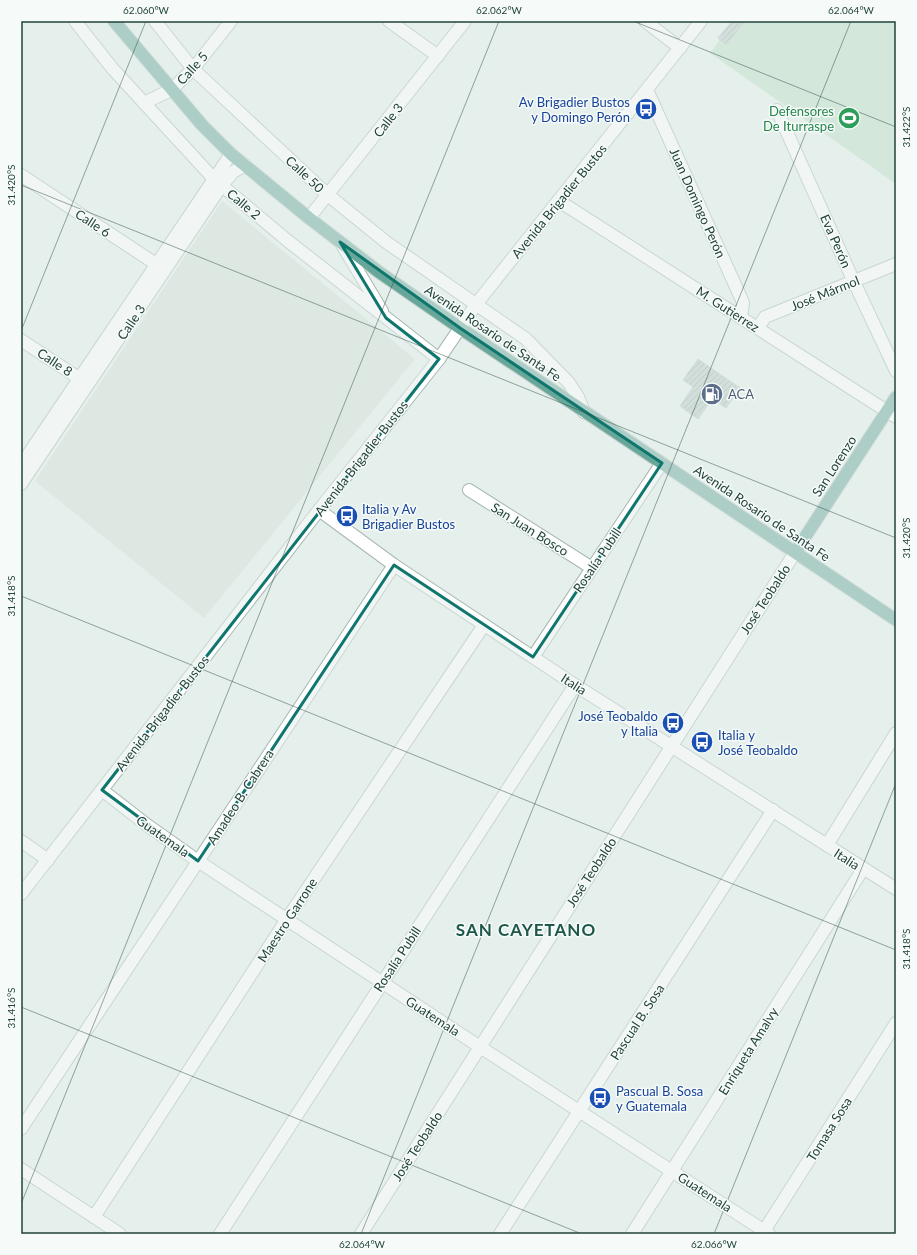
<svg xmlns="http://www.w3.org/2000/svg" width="917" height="1255" viewBox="0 0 917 1255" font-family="Lato,sans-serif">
  <defs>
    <pattern id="building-hatch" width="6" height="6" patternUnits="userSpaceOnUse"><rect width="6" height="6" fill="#bacac4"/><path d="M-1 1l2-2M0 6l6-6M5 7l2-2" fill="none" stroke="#97a6a0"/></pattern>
  </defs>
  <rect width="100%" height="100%" fill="#e5efeb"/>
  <path fill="#d3dfda" d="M222,201L415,359L204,618L35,481Z"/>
  <path fill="#bde1c8" d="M734,21H896V184L710,53Z"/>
  <g fill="url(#building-hatch)" stroke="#b7c9c2">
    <path d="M732,21H745L726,45L718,38Z"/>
    <path d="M698,359L740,388L726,408L712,399L698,419L680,406L693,387L683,380Z"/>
  </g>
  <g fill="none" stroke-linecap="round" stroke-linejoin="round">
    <g stroke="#a7b8b3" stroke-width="14">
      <g id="minor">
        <path d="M75,21L112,68L214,179L288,241L439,359"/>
        <path d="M155,21L193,69L328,195L386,242L526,339L569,383L578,397L584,412"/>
        <path d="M389,21L438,56"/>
        <path d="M645,21L680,48"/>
        <path d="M647,90L741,298L743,303L741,317"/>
        <path d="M144,103L171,90L193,69L231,21"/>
        <path d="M777,110L854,282L896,371"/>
        <path d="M21,175L162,268"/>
        <path d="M559,201L896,417"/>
        <path d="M309,218L465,21"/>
        <path d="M341,243L382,311"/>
        <path d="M758,328L765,317L896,264"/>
        <path d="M21,340L86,383"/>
        <path d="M21,465L231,154"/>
        <path d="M21,484L222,185L233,172L245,165"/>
        <path d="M469,490L592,568"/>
        <path d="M319,510L394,565L575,685L896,889"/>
        <path d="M533,657L662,463"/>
        <path d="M102,790L147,825L198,861L480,1047L769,1234"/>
        <path d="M21,841L48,860"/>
        <path d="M827,845L896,733"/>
        <path d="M21,894L319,510L439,359L477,303L701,21"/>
        <path d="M21,1129L394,565"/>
        <path d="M21,1169L120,1234"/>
        <path d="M94,1217L287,919L484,625"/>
        <path d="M220,1234L575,685"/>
        <path d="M361,1234L796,551"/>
        <path d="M500,1234L773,810"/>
        <path d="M632,1234L863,869"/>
        <path d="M762,1234L896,1023"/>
      </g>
    </g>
    <g stroke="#c1cac8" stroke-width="14">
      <g id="major">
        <path d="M114,21L202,125L231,154L309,218L379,272L460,328L896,620"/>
        <path d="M796,551L896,397"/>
      </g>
    </g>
    <use href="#minor" stroke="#fff" stroke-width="12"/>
    <use href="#major" stroke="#67a799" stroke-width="12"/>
  </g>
  <path d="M0 0H917V1255H0ZM340,242L460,328L662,463L533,657L394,565L198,861L102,790L439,359L386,318Z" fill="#e5efeb" fill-opacity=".55" fill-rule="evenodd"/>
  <path fill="none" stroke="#0f766e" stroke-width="3" stroke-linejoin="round" d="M340,242L460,328L662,463L533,657L394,565L198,861L102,790L439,359L386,318Z"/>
  <path fill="none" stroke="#22433b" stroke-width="1" stroke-opacity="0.45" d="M633,21L896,127M21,185L896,538M21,331L146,21M21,596L896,950M21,1007L582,1234M21,1204L499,21M361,1234L851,21M714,1234L896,783"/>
  <defs>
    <g id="bus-disc" transform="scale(1.15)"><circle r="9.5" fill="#1a4fb4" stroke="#f6fbf9"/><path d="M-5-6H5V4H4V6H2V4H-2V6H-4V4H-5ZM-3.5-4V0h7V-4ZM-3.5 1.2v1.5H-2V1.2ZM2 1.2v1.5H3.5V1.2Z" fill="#fff"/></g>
    <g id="stadium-disc" transform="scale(1.15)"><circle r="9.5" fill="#2e9e5b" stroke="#f6fbf9"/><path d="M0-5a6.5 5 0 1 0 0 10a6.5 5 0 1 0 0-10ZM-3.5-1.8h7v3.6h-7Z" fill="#fff"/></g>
    <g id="fuel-disc" transform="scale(1.15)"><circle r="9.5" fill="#5c6f8a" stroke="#f6fbf9"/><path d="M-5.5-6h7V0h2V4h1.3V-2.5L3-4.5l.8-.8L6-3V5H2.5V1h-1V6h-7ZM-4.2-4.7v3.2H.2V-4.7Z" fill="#fff"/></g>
  </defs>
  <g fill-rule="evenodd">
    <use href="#bus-disc" x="646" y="109"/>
    <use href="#stadium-disc" x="849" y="118"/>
    <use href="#fuel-disc" x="712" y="394"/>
    <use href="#bus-disc" x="347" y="516"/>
    <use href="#bus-disc" x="673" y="723"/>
    <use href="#bus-disc" x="702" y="742"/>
    <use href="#bus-disc" x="600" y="1098"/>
  </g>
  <g text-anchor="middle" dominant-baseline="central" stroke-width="3" stroke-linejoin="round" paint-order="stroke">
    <g font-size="13" fill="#22433b" stroke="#f6fbf9">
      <text transform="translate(192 68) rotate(-48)">Calle 5</text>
      <text transform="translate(388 120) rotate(-52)">Calle 3</text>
      <text transform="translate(305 174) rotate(43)">Calle 50</text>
      <text transform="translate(559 201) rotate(-51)">Avenida Brigadier Bustos</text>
      <text transform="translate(698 203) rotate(66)">Juan Domingo Perón</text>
      <text transform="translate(244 204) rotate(40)">Calle 2</text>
      <text transform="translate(93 223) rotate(33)">Calle 6</text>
      <text transform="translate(836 241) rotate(66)">Eva Perón</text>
      <text transform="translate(825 293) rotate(-22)">José Mármol</text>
      <text transform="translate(728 309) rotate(33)">M. Gutierrez</text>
      <text transform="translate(131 322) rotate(-56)">Calle 3</text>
      <text transform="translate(493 333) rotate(34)">Avenida Rosario de Santa Fe</text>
      <text transform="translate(55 362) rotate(34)">Calle 8</text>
      <text transform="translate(361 458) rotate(-52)">Avenida Brigadier Bustos</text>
      <text transform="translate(834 466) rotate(-57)">San Lorenzo</text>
      <text transform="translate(762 513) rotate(34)">Avenida Rosario de Santa Fe</text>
      <text transform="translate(530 529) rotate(32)">San Juan Bosco</text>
      <text transform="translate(597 560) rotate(-56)">Rosalía Pubill</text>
      <text transform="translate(765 599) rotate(-57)">José Teobaldo</text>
      <text transform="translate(574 684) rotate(33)">Italia</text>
      <text transform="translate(162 713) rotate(-52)">Avenida Brigadier Bustos</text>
      <text transform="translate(240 797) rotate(-57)">Amadeo B. Cabrera</text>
      <text transform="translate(163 836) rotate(35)">Guatemala</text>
      <text transform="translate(847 859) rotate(33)">Italia</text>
      <text transform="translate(591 872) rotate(-57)">José Teobaldo</text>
      <text transform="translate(287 920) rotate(-57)">Maestro Garrone</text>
      <text transform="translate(397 959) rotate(-57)">Rosalía Pubill</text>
      <text transform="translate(433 1016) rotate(33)">Guatemala</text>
      <text transform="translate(637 1022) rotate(-57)">Pascual B. Sosa</text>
      <text transform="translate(748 1051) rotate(-58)">Enriqueta Amalvy</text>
      <text transform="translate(829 1129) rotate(-58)">Tomasa Sosa</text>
      <text transform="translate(417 1146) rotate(-57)">José Teobaldo</text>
      <text transform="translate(705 1192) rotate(33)">Guatemala</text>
    </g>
    <g font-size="13" fill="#164399" stroke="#f6fbf9" text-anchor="start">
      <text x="630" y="102" text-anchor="end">Av Brigadier Bustos<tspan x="630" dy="15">y Domingo Perón</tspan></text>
      <text x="362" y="509">Italia y Av<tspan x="362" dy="15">Brigadier Bustos</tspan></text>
      <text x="658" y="716" text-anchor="end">José Teobaldo<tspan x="658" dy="15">y Italia</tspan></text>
      <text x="718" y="735">Italia y<tspan x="718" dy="15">José Teobaldo</tspan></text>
      <text x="616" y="1091">Pascual B. Sosa<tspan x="616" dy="15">y Guatemala</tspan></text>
    </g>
    <g font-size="13" fill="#27864d" stroke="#f6fbf9" text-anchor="end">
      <text x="834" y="111">Defensores<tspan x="834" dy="15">De Iturraspe</tspan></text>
    </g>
    <g font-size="13" fill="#4e5e75" stroke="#f6fbf9" text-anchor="start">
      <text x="728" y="394">ACA</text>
    </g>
    <g font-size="17" font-weight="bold" letter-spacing="1" fill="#1c574a" stroke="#f6fbf9">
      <text x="526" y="929">SAN CAYETANO</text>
    </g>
  </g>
  <rect width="917" height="1255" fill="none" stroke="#f6fbf9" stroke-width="44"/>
  <rect x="22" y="22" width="873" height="1211" fill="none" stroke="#22433b" stroke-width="1.5"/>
  <g font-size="10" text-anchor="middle" fill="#22433b">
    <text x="146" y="14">62.060°W</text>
    <text x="499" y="14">62.062°W</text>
    <text x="851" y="14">62.064°W</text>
    <text transform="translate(906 127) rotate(-90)" y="4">31.422°S</text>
    <text transform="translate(11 185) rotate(-90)" y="4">31.420°S</text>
    <text transform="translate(906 538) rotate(-90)" y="4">31.420°S</text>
    <text transform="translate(11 596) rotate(-90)" y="4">31.418°S</text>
    <text transform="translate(906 949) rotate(-90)" y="4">31.418°S</text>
    <text transform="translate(11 1008) rotate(-90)" y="4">31.416°S</text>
    <text x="362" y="1248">62.064°W</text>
    <text x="714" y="1248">62.066°W</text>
  </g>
</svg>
